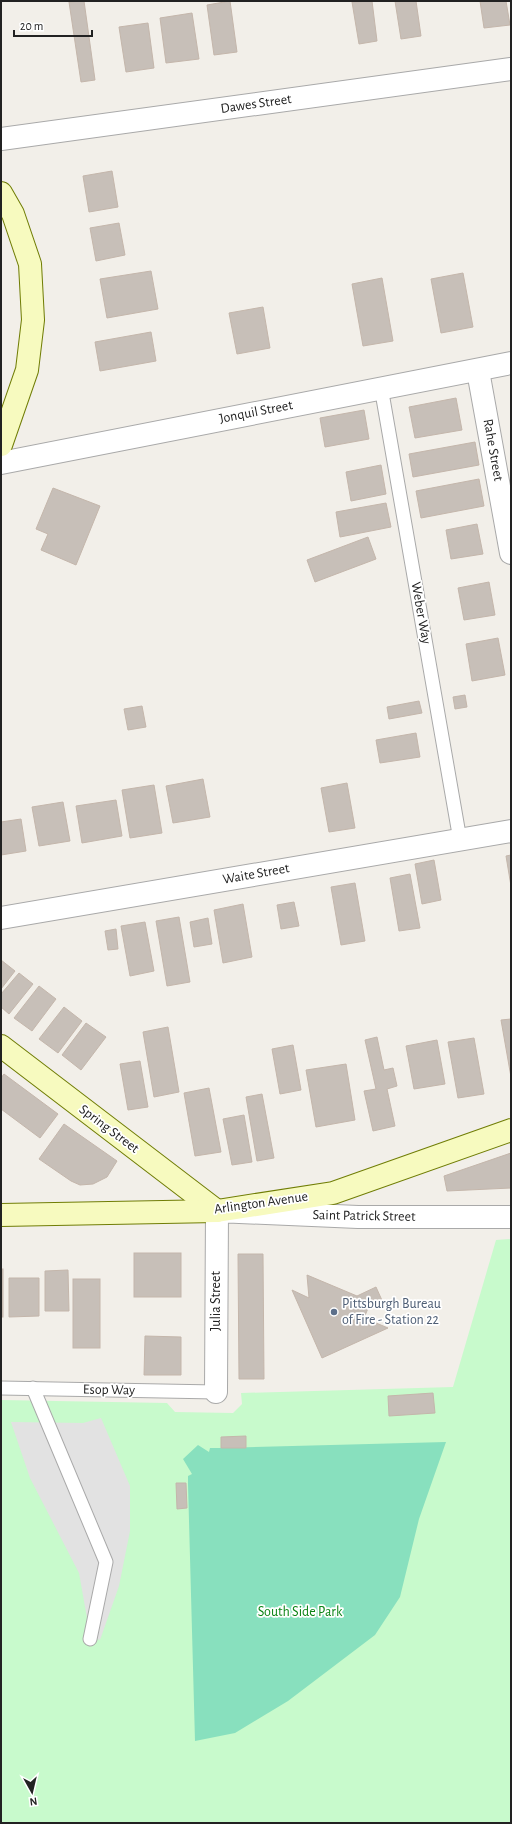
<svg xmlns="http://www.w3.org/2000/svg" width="512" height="1824" viewBox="0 0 512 1824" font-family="'Alegreya Sans',sans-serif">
  <rect width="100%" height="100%" fill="#f2efe9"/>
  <path fill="#c8facc" d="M511,1239V1823H1V1400L167,1403L175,1412L233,1413L242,1404L241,1393L453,1387L496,1240Z"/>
  <path fill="#88e0be" d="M446,1442L419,1519L400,1597L375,1635L288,1701L235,1733L195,1741L188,1484V1476L192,1474L183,1459L198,1445L209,1452L210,1448H220Z"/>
  <path fill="#e2e2e2" d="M101,1418L130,1486V1531L119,1586L100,1640L87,1636V1618L79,1573L30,1478L11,1422L83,1423Z"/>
  <g fill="#c7bfb8" stroke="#c4b6ab">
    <path d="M84,1L95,80L81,82L69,2Z"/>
    <path d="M230,1L237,52L214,55L207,5Z"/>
    <path d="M372,1L377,41L359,44L352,2Z"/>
    <path d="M395,1H416L421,36L401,39Z"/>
    <path d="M480,1H506L510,25L484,28Z"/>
    <path d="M192,13L199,59L166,63L160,18Z"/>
    <path d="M148,23L154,68L126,72L119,27Z"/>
    <path d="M112,171L118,207L89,212L83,176Z"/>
    <path d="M119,223L125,255L96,261L90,228Z"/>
    <path d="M151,271L158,309L107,318L100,279Z"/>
    <path d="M463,273L473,327L441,333L431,279Z"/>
    <path d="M382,278L393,341L363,346L352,284Z"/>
    <path d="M263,307L270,348L237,354L229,313Z"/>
    <path d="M151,332L156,361L100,371L95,342Z"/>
    <path d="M456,398L462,430L415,438L409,407Z"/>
    <path d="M364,410L369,439L325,447L320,418Z"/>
    <path d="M475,442L479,465L413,477L409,454Z"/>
    <path d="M381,465L386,494L351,501L346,472Z"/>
    <path d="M479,479L484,506L421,518L416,491Z"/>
    <path d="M53,488L100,506L76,565L41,550L48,534L36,529Z"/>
    <path d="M386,503L391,527L340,537L336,512Z"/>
    <path d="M477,524L483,554L451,559L446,530Z"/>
    <path d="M368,537L376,559L315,582L307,560Z"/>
    <path d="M489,582L495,615L464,620L458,588Z"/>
    <path d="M498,638L505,675L472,681L466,644Z"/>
    <path d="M465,695L467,707L455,709L453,697Z"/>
    <path d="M419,701L422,713L389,719L387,707Z"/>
    <path d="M142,706L146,727L128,730L124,709Z"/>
    <path d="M416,733L420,757L380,763L376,740Z"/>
    <path d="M203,779L210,817L173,823L166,786Z"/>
    <path d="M347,783L355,828L329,832L321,788Z"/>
    <path d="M154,785L162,833L130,838L122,790Z"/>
    <path d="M116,800L122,836L82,843L76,806Z"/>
    <path d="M63,802L70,841L39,846L32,807Z"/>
    <path d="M21,819L26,851L1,855V822Z"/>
    <path d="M511,855V886L506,856Z"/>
    <path d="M434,860L441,900L422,904L415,864Z"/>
    <path d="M410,874L420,928L399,931L390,878Z"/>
    <path d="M355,883L365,941L341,945L331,887Z"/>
    <path d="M294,902L299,926L281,929L277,905Z"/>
    <path d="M243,904L252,957L223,963L214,910Z"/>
    <path d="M179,917L190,982L167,986L156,921Z"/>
    <path d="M208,918L212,944L194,947L190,922Z"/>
    <path d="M145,922L154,971L130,976L121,926Z"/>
    <path d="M116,929L118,949L108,950L105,931Z"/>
    <path d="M1,960L15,971L1,989Z"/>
    <path d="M19,973L33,984L9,1014L1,1007V994Z"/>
    <path d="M39,986L56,999L32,1031L14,1018Z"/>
    <path d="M64,1007L82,1021L58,1053L39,1039Z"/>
    <path d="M511,1019V1077L501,1020Z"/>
    <path d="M86,1023L106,1037L81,1070L62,1055Z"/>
    <path d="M168,1027L179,1092L154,1097L143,1032Z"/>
    <path d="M377,1037L384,1070L393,1068L397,1086L387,1089L395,1126L373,1131L364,1091L376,1089L365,1040Z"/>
    <path d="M474,1038L484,1094L458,1098L448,1042Z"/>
    <path d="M437,1040L445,1084L414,1089L406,1046Z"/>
    <path d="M293,1045L301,1090L280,1094L272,1049Z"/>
    <path d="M140,1061L148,1107L128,1110L120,1064Z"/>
    <path d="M346,1064L355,1120L316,1127L306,1070Z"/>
    <path d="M4,1074L58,1114L40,1138L1,1109V1078Z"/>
    <path d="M209,1088L221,1152L195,1156L184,1093Z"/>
    <path d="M262,1094L274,1158L257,1161L246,1097Z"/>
    <path d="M244,1115L252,1162L232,1165L223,1119Z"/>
    <path d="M64,1124L117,1161L107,1177L93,1184L80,1185L71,1181L39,1159Z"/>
    <path d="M511,1153V1188L447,1191L444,1176Z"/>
    <rect x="134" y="1253" width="47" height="44"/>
    <path d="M238,1254H263L264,1379H239Z"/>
    <rect x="1" y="1269" width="2" height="48"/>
    <path d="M68,1270L69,1311H45V1271Z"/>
    <path d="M307,1275L357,1296L376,1287L385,1307L371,1301L364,1318L388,1328L322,1358L292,1290L309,1298Z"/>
    <path d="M9,1278H39V1316L9,1317Z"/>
    <rect x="73" y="1279" width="27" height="69"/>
    <path d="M145,1336L181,1337V1375H144Z"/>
    <path d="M433,1393L435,1413L389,1416L388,1396Z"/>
    <path d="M246,1436V1448H221V1437Z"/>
    <path d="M176,1483H186L187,1508L177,1509Z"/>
  </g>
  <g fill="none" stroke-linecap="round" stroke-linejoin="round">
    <g stroke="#a9a9a9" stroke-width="15">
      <g id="lane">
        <path d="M381,387L460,840"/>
        <path d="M1,1388L216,1392"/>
        <path d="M33,1388L106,1562L90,1639"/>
      </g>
    </g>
    <g stroke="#a9a9a9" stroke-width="24">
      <g id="street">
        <path d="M1,139L511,69"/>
        <path d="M478,371L511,553"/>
        <path d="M1,463L511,363"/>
        <path d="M1,918L511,831"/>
        <path d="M216,1392L217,1211L358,1217H511"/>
      </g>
    </g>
    <g stroke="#707d05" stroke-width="24">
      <g id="secondary">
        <path d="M1,193L13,214L30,264L33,320L27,370L1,445"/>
        <path d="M1,1046L217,1211"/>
        <path d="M1,1215L217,1211L333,1193L511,1130"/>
      </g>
    </g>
    <use href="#lane" stroke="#fff" stroke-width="13"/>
    <use href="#street" stroke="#fff" stroke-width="22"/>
    <use href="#secondary" stroke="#f7fabf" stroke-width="22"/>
  </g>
  <circle fill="#5c6f8a" stroke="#fff" stroke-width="1.5" cx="334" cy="1312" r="4"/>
  <g text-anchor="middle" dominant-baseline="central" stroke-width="3.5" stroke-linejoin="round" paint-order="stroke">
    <g font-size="14" fill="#222" stroke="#fff">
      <text transform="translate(256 104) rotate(-8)">Dawes Street</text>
      <text transform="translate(256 412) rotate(-11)">Jonquil Street</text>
      <text transform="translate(493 450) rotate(80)">Rahe Street</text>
      <text transform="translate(421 613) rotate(80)">Weber Way</text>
      <text transform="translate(256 874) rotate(-10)">Waite Street</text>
      <text transform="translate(109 1129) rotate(37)">Spring Street</text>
      <text transform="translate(261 1203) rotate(-8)">Arlington Avenue</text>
      <text transform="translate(364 1216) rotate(1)">Saint Patrick Street</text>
      <text transform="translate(216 1301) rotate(-90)">Julia Street</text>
      <text transform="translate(109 1390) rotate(1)">Esop Way</text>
    </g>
    <g font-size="14" fill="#4e5e75" stroke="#fff" text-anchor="start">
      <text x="342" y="1304">Pittsburgh Bureau<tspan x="342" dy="16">of Fire - Station 22</tspan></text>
    </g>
    <g font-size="14" fill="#0c8416" stroke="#fff">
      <text x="300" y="1612">South Side Park</text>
    </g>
  </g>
  <rect width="512" height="1824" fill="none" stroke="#222222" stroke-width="4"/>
  <g transform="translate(32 1792) rotate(172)" stroke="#ffffff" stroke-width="3" paint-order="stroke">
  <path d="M0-3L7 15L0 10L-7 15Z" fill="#222222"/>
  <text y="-6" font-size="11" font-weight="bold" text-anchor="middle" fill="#222222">N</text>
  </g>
  <path d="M14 30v6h78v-6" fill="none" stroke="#222222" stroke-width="2"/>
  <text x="20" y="30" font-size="12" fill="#222222" stroke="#ffffff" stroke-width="3" paint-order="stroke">20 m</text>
</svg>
